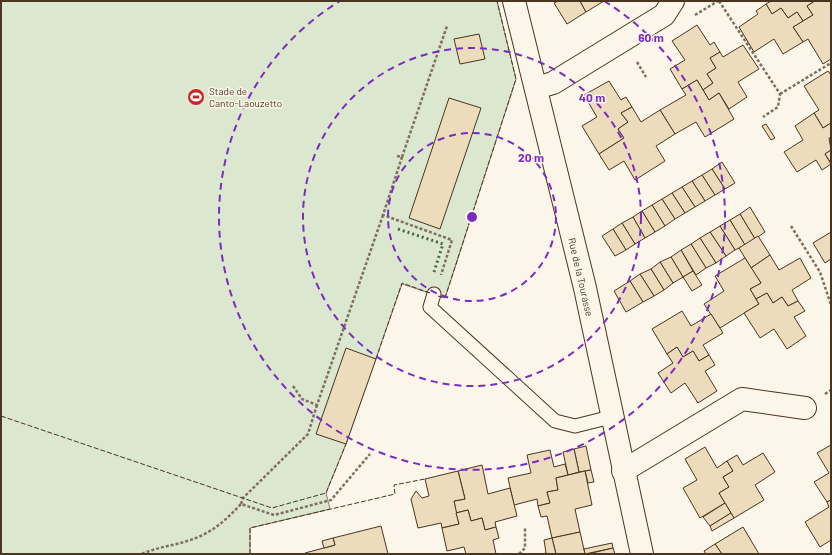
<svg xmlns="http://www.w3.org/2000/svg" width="832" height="555" viewBox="0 0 832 555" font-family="Barlow,sans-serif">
  <rect width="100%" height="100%" fill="#fbf6e9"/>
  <path fill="#dce7d0" stroke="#887966" d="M1,1H497L516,79L445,298L402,284L346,444L326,493L330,509L250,528V554H1Z"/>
  <g fill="#ecdcbc" stroke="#4a3520">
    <path d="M558,1H580L586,12L567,24L554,3Z"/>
    <path d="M580,1H604L586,12Z"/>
    <path d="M771,1H815L807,6L813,15L803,21L797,12L788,18L781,8L772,14L766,4Z"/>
    <path d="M815,1H831V59L823,64L808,39L803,42L793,27L813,15L807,6Z"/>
    <path d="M766,4L772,14L781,8L788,18L797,12L803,21L793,27L803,42L783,54L774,39L754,52L739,27L758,14L756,11Z"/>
    <path d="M697,25L710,45L714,42L720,52L710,58L716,68L707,74L713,83L703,90L697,80L682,89L670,69L685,60L672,41Z"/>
    <path d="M479,34L485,59L460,64L454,39Z"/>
    <path d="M743,45L759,69L738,82L747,97L729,109L719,93L709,100L703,90L713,83L707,74L716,68L710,58L720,52L723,57Z"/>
    <path d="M828,71L831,75V123L823,128L814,113L819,110L804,86Z"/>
    <path d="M697,80L709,100L719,93L734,119L705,137L696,122L675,134L660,110L686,95L682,89Z"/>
    <path d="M609,81L621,100L626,97L632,107L621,113L628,122L618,129L624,138L599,154L582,126L597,117L584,95Z"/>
    <path d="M449,98L481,108L440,229L409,218Z"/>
    <path d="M632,107L641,122L660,110L675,134L656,146L665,161L635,180L624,161L609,170L599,154L624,138L618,129L628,122L621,113Z"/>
    <path d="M814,113L823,128L831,123V137L829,138L831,150L825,154L831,164L822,170L816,160L797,172L784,152L803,140L795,126Z"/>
    <path d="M766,124L775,138L771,140L762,126Z"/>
    <path d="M831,150V163L825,154Z"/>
    <path d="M722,162L735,183L725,189L712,169Z"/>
    <path d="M712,169L725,189L715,195L702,175Z"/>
    <path d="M702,175L715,195L705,201L692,181Z"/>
    <path d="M692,181L705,201L695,207L682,187Z"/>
    <path d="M682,187L695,207L685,213L672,193Z"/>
    <path d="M672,193L685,213L675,219L662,199Z"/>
    <path d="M662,199L675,219L665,226L652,205Z"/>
    <path d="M652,205L665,226L655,232L642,211Z"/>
    <path d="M750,207L765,232L755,239L740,214Z"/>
    <path d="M642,211L655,232L645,238L633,217Z"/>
    <path d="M740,214L755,239L745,245L730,220Z"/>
    <path d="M633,217L645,238L635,244L622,223Z"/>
    <path d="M730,220L745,245L735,250L720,226Z"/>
    <path d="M622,223L635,244L626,250L613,229Z"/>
    <path d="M720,226L735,250L726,256L710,232Z"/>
    <path d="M613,229L626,250L615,256L602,236Z"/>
    <path d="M710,232L726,256L716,263L700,238Z"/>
    <path d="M831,232V259L825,263L813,243Z"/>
    <path d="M758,236L770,255L751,268L739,248Z"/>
    <path d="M700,238L716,263L706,268L691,244Z"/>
    <path d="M691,244L706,268L696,275L681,250Z"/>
    <path d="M681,250L693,271L683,277L671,257Z"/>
    <path d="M770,255L779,270L800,258L811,278L792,290L798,301L788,306L782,297L773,303L767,293L756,299L750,289L761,283L751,268Z"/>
    <path d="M671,257L683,277L673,283L660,262Z"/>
    <path d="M745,258L761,283L750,289L759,304L720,328L704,304L724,291L715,276Z"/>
    <path d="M660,262L673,283L664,290L651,269Z"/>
    <path d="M651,269L664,290L654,296L640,274Z"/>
    <path d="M693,271L702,285L692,291L683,277Z"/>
    <path d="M640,274L654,296L643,302L630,281Z"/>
    <path d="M630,281L643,302L626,312L614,291Z"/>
    <path d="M767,293L773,303L782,297L788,306L798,301L805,311L794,317L806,336L787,349L774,329L760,338L744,313L759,304L756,299Z"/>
    <path d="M682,311L691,326L711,314L723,333L703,345L709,355L699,361L693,351L683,357L677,347L667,354L652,329Z"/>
    <path d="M677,347L683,357L693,351L699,361L709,355L715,365L705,371L717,391L698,403L685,383L671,393L658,373L673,363L667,354Z"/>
    <path d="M346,348L376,359L346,444L316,434Z"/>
    <path d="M831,445V500L827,502L814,482L829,473L817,453Z"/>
    <path d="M586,446L591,470L579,472L574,449Z"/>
    <path d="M705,447L717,468L727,461L733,471L723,477L729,487L719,493L725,503L700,518L683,488L697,480L685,459Z"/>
    <path d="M574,449L579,472L568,475L563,452Z"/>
    <path d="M550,450L554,467L565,464L568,475L556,478L558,490L547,492L550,503L538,506L537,499L514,505L508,478L531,473L527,455Z"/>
    <path d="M763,453L775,472L755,485L764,500L734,518L719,493L729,487L723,477L733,471L727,461L737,455L743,465Z"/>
    <path d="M482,465L488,494L510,488L517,516L495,522L496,527L485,530L482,518L471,521L468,510L456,513L454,501L465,499L458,471Z"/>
    <path d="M591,470L594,482L588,483L585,471Z"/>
    <path d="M458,471L465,499L454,501L459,524L442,528L441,523L418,528L411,499L416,491L422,498L429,496L425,479Z"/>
    <path d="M585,471L592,505L575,509L580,532L552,538L547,516L541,517L538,506L550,503L547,492L558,490L556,478Z"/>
    <path d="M831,500V540L820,547L805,522L829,507L827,502Z"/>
    <path d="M725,503L731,513L710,526L703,517Z"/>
    <path d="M468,510L471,521L482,518L485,530L496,527L499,538L493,540L496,554H466L464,547L447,551L442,528L459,524L456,513Z"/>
    <path d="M731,513L734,518L712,531L710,526Z"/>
    <path d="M381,526L388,554H305V553L335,545L333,538Z"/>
    <path d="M743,527L759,554H722L715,544Z"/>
    <path d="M580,532L585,554H556L552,538Z"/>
    <path d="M333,538L335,545L324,548L322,541Z"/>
    <path d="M552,538L556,554H542L546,553L544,540Z"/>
    <path d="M612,543L613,548L585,554L584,549Z"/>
    <path d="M715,544L722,554H706L704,551Z"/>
    <path d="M613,548L615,554H588Z"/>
  </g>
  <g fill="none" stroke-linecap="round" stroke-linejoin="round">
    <g stroke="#4a3520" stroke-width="15">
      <path id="service" d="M434,294L430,307L555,421L575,426L611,417"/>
    </g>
    <g stroke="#4a3520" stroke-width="24">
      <g id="minor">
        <path d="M514,1L585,288L642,554"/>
        <path d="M536,88L553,83L664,15L673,1"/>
        <path d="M623,471L742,399L805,408"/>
      </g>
    </g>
    <g stroke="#7f6f5c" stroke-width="2.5" stroke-dasharray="3 2" stroke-linecap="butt">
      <path d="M719,1L780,94L778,107L763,117"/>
      <path d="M695,15L718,1"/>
      <path d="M637,62L646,77"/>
      <path d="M780,94L831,63"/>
      <path d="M397,156L402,157L383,215L452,240L441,275"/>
      <path d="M402,157L447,26"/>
      <path d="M791,226L820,272L831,305"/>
      <path d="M293,386L302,399L317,405L383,215"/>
      <path d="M825,394L831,390"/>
      <path d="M241,504L243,498L308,434L317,405"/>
      <path d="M142,554C157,547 172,546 187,541C211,534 225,521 241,504L274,515L331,500L370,454"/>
      <path d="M519,554L525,548V527"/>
    </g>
    <use href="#service" stroke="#fbf6e9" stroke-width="13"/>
    <use href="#minor" stroke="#fbf6e9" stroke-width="22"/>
    <path stroke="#436837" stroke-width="3" stroke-dasharray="2 3" stroke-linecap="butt" d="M398,229L443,244L434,272"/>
    <g stroke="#4a3520" stroke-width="1" stroke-dasharray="5 2" stroke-linecap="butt">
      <path d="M438,296L445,298L516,79L497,1"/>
      <path d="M376,359L402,283L430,293"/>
      <path d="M1,416L272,508L326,493L346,444"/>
      <path d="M250,554V528L395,494L394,485L425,479"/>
    </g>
  </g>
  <g fill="none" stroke="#7b2cbf" stroke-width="2" stroke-dasharray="7 5">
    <circle cx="472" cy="217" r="84"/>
    <circle cx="472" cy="217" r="169"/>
    <path d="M604 1A253 253 0 1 1 340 1"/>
  </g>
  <defs>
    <g id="stadium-disc" transform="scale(0.9)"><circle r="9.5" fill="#c62828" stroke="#fbf6e9"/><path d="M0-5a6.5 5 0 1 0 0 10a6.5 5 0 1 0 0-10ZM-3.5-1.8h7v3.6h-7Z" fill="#fff"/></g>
  </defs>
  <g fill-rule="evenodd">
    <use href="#stadium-disc" x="196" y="97"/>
  </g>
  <g text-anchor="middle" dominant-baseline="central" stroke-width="3" stroke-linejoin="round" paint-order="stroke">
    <g font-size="10" fill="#4a3520" stroke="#fbf6e9" text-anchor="start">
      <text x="209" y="91">Stade de<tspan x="209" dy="12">Canto-Laouzetto</tspan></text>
    </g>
    <g font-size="10" fill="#4a3520" stroke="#fbf6e9">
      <text transform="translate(581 277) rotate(77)">Rue de la Tourasse</text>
    </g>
  </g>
  <circle cx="472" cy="217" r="6" fill="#7b2cbf" stroke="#fbf6e9" stroke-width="2"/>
  <g font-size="12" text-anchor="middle" font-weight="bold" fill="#7b2cbf" stroke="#fbf6e9" stroke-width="3" stroke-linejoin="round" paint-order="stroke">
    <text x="651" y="42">60 m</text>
    <text x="592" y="102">40 m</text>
    <text x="531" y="162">20 m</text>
  </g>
  <rect width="832" height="555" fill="none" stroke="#4a3520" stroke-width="4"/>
</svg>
